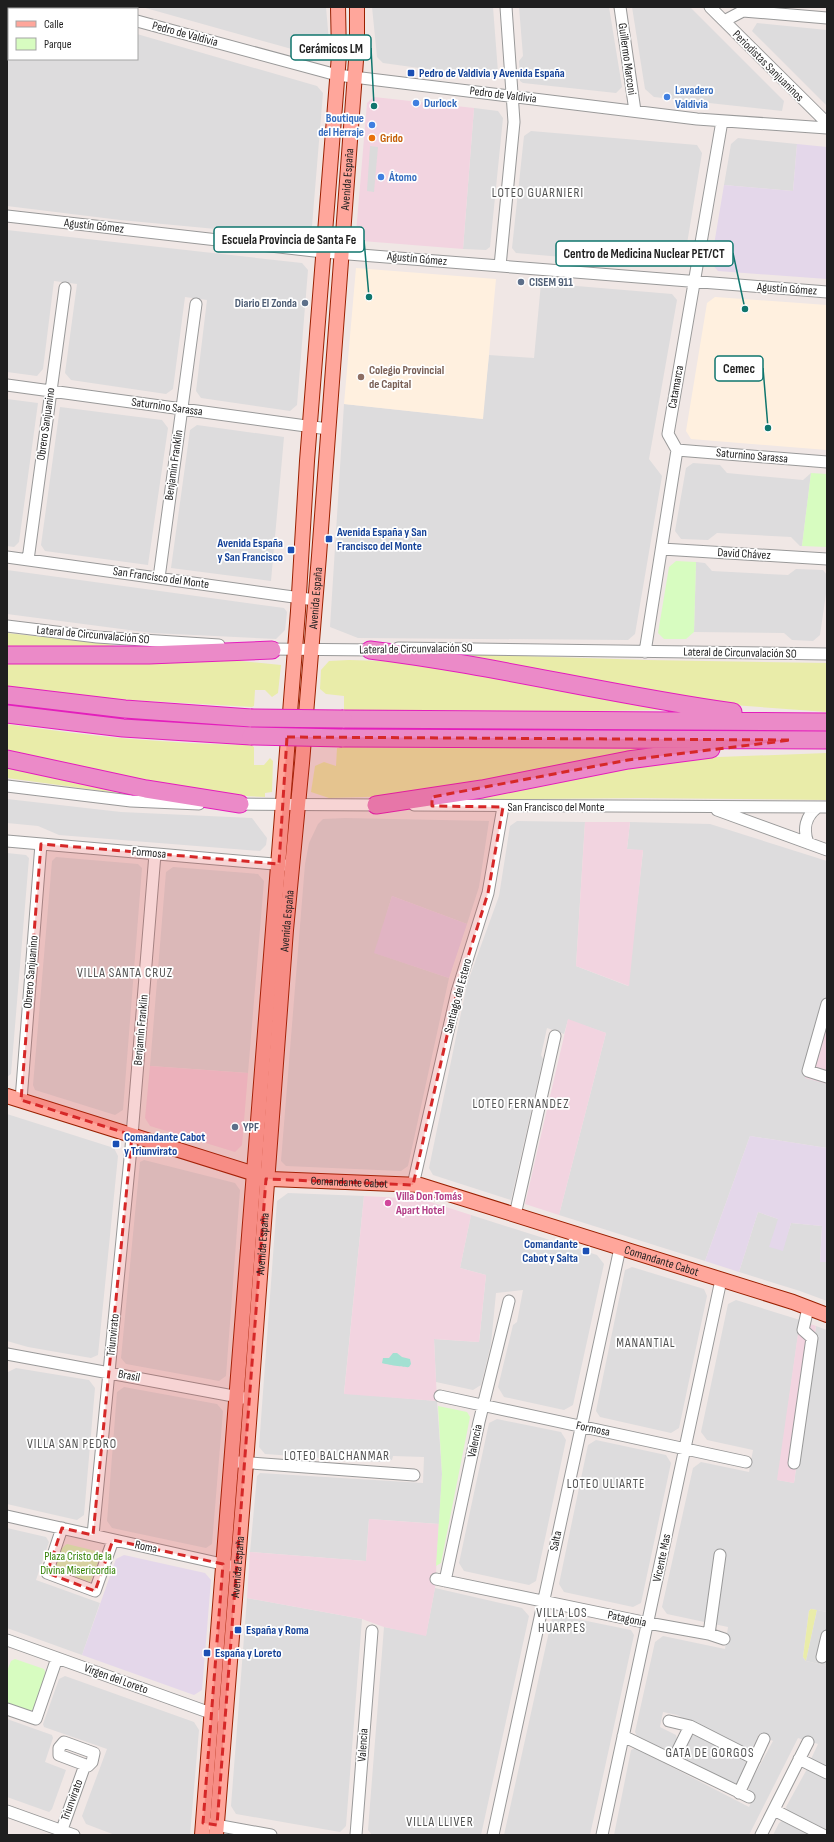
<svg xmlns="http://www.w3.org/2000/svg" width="834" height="1842" font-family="'Sofia Sans Condensed',sans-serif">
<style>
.residential{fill:#dddcdd}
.commercial{fill:#f2d4e0}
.industrial{fill:#e4d7ea}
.education{fill:#fff0df}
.grass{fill:#e9eca9}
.park{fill:#d7fcc0}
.parking{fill:#dbdbdb}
.water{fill:#a3e0d2}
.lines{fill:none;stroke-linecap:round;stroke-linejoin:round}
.minor-casing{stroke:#999;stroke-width:13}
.major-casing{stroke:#9a2000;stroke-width:16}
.highway-casing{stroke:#e31ebc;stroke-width:19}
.minor{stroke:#fff;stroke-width:11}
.major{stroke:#ffa69b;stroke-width:14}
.highway{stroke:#eb8ac8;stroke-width:17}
.highway-bridge-casing{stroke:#e31ebc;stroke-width:19;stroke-linecap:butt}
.highway-bridge{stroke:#eb8ac8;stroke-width:17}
.marked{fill:#d62828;fill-opacity:0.2;stroke:#d62828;stroke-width:3;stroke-dasharray:8 5;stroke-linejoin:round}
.transit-dot{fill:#1a4fb4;stroke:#fff;stroke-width:1.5}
.shop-dot{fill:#3f7fe0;stroke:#fff;stroke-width:1.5}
.food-dot{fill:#e8710a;stroke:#fff;stroke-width:1.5}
.service-dot{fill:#5c6f8a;stroke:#fff;stroke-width:1.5}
.education-dot{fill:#8d6e63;stroke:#fff;stroke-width:1.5}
.hotel-dot{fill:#d1479c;stroke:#fff;stroke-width:1.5}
.labels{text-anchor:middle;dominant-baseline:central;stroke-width:3.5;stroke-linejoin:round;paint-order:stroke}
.street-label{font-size:12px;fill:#1f1f1f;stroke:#fff}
.transit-label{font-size:12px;font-weight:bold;fill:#164399;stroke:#fff;text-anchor:start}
.shop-label{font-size:12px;font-weight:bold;fill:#366cbe;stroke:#fff;text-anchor:start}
.food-label{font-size:12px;font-weight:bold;fill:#c56008;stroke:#fff;text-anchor:start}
.service-label{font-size:12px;font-weight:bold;fill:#4e5e75;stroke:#fff;text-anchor:start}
.education-label{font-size:12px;font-weight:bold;fill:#785e54;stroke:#fff;text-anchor:start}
.hotel-label{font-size:12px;font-weight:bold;fill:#b23c85;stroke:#fff;text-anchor:start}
.park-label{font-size:12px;fill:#368307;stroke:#fff}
.neighbourhood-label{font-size:13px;letter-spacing:1px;fill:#525252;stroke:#fff}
.leader{fill:none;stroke:#0f766e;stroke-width:1.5}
.callout-dot{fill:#0f766e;stroke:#fff;stroke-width:1.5}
.callout{fill:#fff;stroke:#0f766e;stroke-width:1.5}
.callout-label{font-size:13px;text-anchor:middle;font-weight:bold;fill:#1f1f1f}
</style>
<rect width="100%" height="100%" fill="#f0e7e5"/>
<path class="residential" d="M7,7l14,2h-12v50h128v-25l180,52 6,7 -12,145 -191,-18 -113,-14z
M142,7h184l4,46 -6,5z
M372,7h121l5,65 -7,6 -108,-15 -6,-6z
M519,7h90l13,80 -6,6 -93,-10 -3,-2 -1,-20 4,-5z
M632,7h58l94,94 -2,10 -128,-14 -9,-8z
M757,23l70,7v76l-75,-75z
M474,108l24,3 5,7 -13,129 -4,3 -23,-1z
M531,131l166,14 5,8 -18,109 -6,5 -162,-14 -4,-5 12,-112z
M738,138l59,6 -4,47 -69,-6 7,-41z
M7,230l295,33 6,7 -11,135 -7,6 -89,-13 -5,-7 11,-91 -22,-3 -12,92 -7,5 -95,-14 -6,-7 12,-89 -23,-3 -11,88 -6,7 -30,-4z
M541,283l131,11 5,6 -28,159 13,17 -27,158 -7,6 -270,-2 -28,-11 14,-223 138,15 7,-64 45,3z
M7,399l31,4 -19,139 -5,5 -7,-1z
M60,407l102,13 6,8 -20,137 -103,-14 -4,-6z
M197,425l87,12 -13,144 -100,-13 19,-138z
M693,463l27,2 7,8 76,7 8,-7 -9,73h-2l-9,-9 -74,-4 -9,7 -27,-1 -6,-8 11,-63z
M696,562l9,1 7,8 76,4 8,-6 27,1 4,5v12l-7,48 -7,6 -21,-1 -8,-7 -90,-1z
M7,570l277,38 3,4 -2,18 -9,9 -124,-6 -145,-19z
M7,799l114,13 131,6 15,20 -1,7 -6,6 -201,-16 -21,-9 -31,-3z
M345,818l144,3 -10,66 -12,37 -75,-28 -17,57 74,25 -41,188 -7,5 -115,-5 -5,-5 24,-297 4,-21 9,-19 5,-5z
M517,821l68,1 -9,144 52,20 15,-135 -16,-2 3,-27 80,2 117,37v133l-22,83 22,7v64l-77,-12 -45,125 -146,-46 47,-182 -38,-13 -4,14 -17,-6 -6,27 2,4 -32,141 -78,-25 -4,-7 38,-184 32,-88 11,-70z
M7,853l19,2 3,3 -18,216 -4,3z
M56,857l82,7 4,4 -19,242 -8,5 -80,-25 -2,-5 19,-224z
M173,867l85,7 6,7 -16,192 -98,-7 16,-194z
M7,1114l107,34 4,8 -20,199 -7,3 -63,-11 -21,-6z
M144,1160l91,23 5,7 -14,186 -7,5 -93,-17 -5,-6 19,-196z
M288,1193l76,3 -20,197 93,8 5,73 -3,50 -70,-5 -3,42 -116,-9 7,-76 3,-3 163,10 1,-26 -31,-1 -1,4 -13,2 -114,-8 -6,-7 18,-246z
M758,1212l20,7 4,32 9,-28 31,3 -2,36h7v39l-27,-10 -61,-19z
M471,1215l126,40 7,9 -31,141 -9,5 -60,-13 -6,-10 15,-62 4,-3 6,-32 -27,3 -5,51 -10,41 -8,5 -37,-8 -2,-43 45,3 7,-67 -26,-7z
M632,1267l72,22 3,7 -28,132 -8,5 -71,-16 -4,-6 29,-141z
M736,1300l64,20 -22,160 16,3 22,-157 11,4v282l-16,-3 -2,2 -6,46 3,4 21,5v101l-16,-8 7,-15 -20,-6 -49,97h-135l17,-85 4,-2 114,59 6,-13 -6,-3 -1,-4 25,-46 -14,-7 -7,15 -4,1 -71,-35 -14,-3 -3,15 16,8 1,4 -5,11 -4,1 -31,-15 -2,-4 20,-90 8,-6 62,13 3,-22 -61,-13 -5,-7 31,-139 8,-6 48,10 4,-22 -46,-10 -6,-8 27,-128z
M16,1368l73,12 6,8 -11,127 -7,5 -70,-16v-124l1,-8z
M124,1387l93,17 6,7 -11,133 -6,4 -94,-20 -5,-7 10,-129z
M497,1419l64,13 5,8 -30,141 -7,4 -65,-14 -5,-8 30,-140z
M596,1440l70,15 5,8 -30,140 -8,4 -69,-15 -5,-8 29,-139z
M7,1528l39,9 3,5 -13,38 64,23 -18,52 -75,-27z
M435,1588l87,20 7,8 -48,219h-109l-4,-5 16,-203 42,8z
M247,1598l115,21 -16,207 -6,6 -104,-18 -5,-8z
M557,1615l74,15 3,5 -44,200h-86l48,-217z
M65,1676l129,46 5,8 -9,105h-75l-29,-11 -4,-8 25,-67 -63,-22 -1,-3 16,-45z
M7,1719l45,16 1,3 -8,24 21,8 -14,39 -3,3 -42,-15z
M696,1734l49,25 1,4 -9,20 -4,1 -49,-25 -2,-4 10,-19z
M807,1769l20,10v51l-40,-20 -1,-3z
M782,1821l14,7 13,7h-36l6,-12z"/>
<path class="commercial" d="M374,97l100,11 -11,141 -101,-8 -6,-8 11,-130z
M585,822h45l-3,27 16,1 -14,136 -53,-20z
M827,994v90l-22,-6z
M568,1019l38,14 -47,182 -34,-11z
M150,1066l98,7 -6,72 -7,7 -85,-26 -5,-8z
M364,1196l57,3 50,16 -11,53 26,7 -7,67 -45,-3 3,62 -93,-7z
M800,1320l16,6 -22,157 -17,-3z
M369,1519l70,5 -4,64 -9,48 -42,-9 -22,-8 -115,-21 3,-46 116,9z"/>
<path class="industrial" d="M797,144l30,3v132l-109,-8 -7,-8 13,-78 69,6z
M392,896l75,28 -18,54 -75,-25z
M750,1136l77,12v114h-7l2,-36 -31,-3 -8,28 -14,-4 9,-28 -20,-7 -19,60 -34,-11z
M124,1555l81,18 6,7 -9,110 -8,5 -112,-40 34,-96z"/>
<path class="education" d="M356,268l140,11 -13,140 -139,-15z
M715,297l112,8v145l-136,-11 -5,-8 21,-128z"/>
<path class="grass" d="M7,633l101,11 12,3 -113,3z
M459,654l188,6 180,3v49l-94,-7 -275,-48z
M230,660l51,5 -3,28 -6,4 -7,-7h-10l-1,16 -2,1 -138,-8 -107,-13v-25z
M349,660l68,2 251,48 -77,1 -247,-1v-14l-18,-2 -6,-5 1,-19 8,-9z
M7,724c81,12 162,20 244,21l3,2v18h10l6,-7 3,3 -1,31 -7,1v4l-71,-3 -187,-39z
M342,747l312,2 -255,47 -70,2 -18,-6 4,-26 9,-4 12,4 1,-18z
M827,753v47l-188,-2 -195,2 179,-33 70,-9z
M7,766l125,29 -125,-17z
M811,1609l6,1 -11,51 -3,-4 6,-46z"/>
<path class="park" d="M811,473l16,1v73l-25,-1z
M676,561l20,1 -2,70 -8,7h-22l-6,-6 11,-66z
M438,1406l29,6 3,5 -29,146 -5,3 6,-92z
M67,1544l29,7 4,7 -10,24 -34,-12c-3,-8 4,-22 11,-26z
M15,1659l29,10 2,5 -12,35 -5,3 -22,-8v-33l4,-10z"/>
<path class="parking" d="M370,146l8,1 -4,45 -7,-1z
M817,1610l10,2v54l-21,-5z"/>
<path class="water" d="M397,1353l5,4 8,2 1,5 -2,3c-2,1 -25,-3 -27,-4l1,-5h6l4,-5z"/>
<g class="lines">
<defs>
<path id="minor" d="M83,7l7,2
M620,7l15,104
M710,7l117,116
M137,21l200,54 360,44 130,9
M724,21l19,-10 84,7
M7,216l316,36 504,40
M500,266l14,-144 -8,-115
M7,385l321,44
M677,450l150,12
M662,549l165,10
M7,557l308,43
M28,560l37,-272
M159,578l37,-274
M7,626l90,11 122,8
M398,648l429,6
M266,649l111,1
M645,652l32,-202 -9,-16 54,-313
M7,786l124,15 68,3
M235,804l146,1
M414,805l413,2
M717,810l110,40
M7,841l278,24
M808,843c-5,-13 -3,-27 10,-36
M827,1004l-19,67 19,6
M21,1100l20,-256
M413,1185l44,-193 31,-99 15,-86
M515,1215l40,-179
M7,1354l237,44
M440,1396l306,66
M238,1462l176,13
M794,1463l18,-125 -9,-8 5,-22
M7,1516l224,50
M62,1528l-15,45 48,18 18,-51
M93,1535l38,-387 24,-294
M436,1579l212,44 61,11 15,5
M445,1581l34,-159 30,-121
M709,1634l11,-79
M7,1640l212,76
M822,1657l5,-21
M7,1709l29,10 21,-61
M669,1721l21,5 65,33
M623,1736l126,61
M64,1742l30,11 -2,9 -4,4 -29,-11v-7z
M799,1759l28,14
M673,1760l17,-34
M739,1793l25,-54
M774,1810l49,25
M7,1811l67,24
M210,1824l61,11
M60,1835l25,-70
M356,1835l16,-204
M493,1835l127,-587
M602,1835l119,-555
M761,1835l47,-93"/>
<g id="major">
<path id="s1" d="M7,1096l264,83 149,6 373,117 34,13"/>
<path d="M202,1835l96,-1224 9,-150 32,-406 -1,-48"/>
<path id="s2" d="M216,1835l30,-372 40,-533 16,-167 17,-207 38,-509v-40"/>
</g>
<path id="highway" d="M370,650c122,15 241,45 363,62
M7,655h142l123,-5
M7,695l118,14 126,9
M7,714l116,14 128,8
M343,719l484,3
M342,738l485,2
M7,759l139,30 94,15
M376,805l106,-16 146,-29 83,-11"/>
</defs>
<use href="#minor" class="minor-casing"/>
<use href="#major" class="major-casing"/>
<use href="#highway" class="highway-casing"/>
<use href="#minor" class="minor"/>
<use href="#major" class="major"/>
<use href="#highway" class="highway"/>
<defs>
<path id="highway-bridge" d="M251,718l92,1
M251,736l91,2"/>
</defs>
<use href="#highway-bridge" class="highway-bridge-casing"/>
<use href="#highway-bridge" class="highway-bridge"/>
</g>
<path class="marked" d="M287,737l504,3 -163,20 -196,37v9l71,1 -15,86 -31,99 -44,193 -147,-6 -49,646 -14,-2 20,-259 -110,-24 -18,51 -48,-18 15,-45 31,7 39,-400 -111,-35 20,-256 238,20z"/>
<g class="transit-dot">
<rect x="407" y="69" width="8" height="8" rx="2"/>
<rect x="325" y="535" width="8" height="8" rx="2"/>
<rect x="287" y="546" width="8" height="8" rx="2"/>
<rect x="112" y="1140" width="8" height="8" rx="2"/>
<rect x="582" y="1247" width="8" height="8" rx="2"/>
<rect x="234" y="1626" width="8" height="8" rx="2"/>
<rect x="203" y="1649" width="8" height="8" rx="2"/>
</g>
<g class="shop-dot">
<circle cx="667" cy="97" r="4"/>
<circle cx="416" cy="103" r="4"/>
<circle cx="372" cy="125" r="4"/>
<circle cx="381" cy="177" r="4"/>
</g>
<circle class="food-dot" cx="372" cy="138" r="4"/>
<g class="service-dot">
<circle cx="521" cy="282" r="4"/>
<circle cx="305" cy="303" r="4"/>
<circle cx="235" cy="1127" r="4"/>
</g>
<circle class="education-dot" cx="361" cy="377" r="4"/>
<circle class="hotel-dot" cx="388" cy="1203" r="4"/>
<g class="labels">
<g class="street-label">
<text transform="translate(185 34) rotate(15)">Pedro de Valdivia</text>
<text transform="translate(627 59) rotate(82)">Guillermo Marconi</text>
<text transform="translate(768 66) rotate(45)">Periodistas Sanjuaninos</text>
<text transform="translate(503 95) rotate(7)">Pedro de Valdivia</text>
<text stroke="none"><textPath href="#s2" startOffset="1661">Avenida España</textPath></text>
<text transform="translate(94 226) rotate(6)">Agustín Gómez</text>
<text transform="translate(417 259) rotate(5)">Agustín Gómez</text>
<text transform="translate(787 289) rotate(4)">Agustín Gómez</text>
<text transform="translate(676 387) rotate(-80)">Catamarca</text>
<text transform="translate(167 407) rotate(8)">Saturnino Sarassa</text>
<text transform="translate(46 424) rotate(-82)">Obrero Sanjuanino</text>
<text transform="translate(752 456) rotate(5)">Saturnino Sarassa</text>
<text transform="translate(174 465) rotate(-82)">Benjamín Franklin</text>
<text transform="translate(744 554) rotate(3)">David Chávez</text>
<text transform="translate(161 578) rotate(8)">San Francisco del Monte</text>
<text stroke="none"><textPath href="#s2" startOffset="1241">Avenida España</textPath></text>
<text transform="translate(93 635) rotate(5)">Lateral de Circunvalación SO</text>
<text transform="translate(416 649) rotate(-1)">Lateral de Circunvalación SO</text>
<text transform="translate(740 653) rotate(1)">Lateral de Circunvalación SO</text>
<text x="556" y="807">San Francisco del Monte</text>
<text transform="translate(149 853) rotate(5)">Formosa</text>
<text stroke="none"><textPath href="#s2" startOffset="917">Avenida España</textPath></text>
<text transform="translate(31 972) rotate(-85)">Obrero Sanjuanino</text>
<text transform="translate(458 996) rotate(-75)">Santiago del Estero</text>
<text transform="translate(141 1030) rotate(-85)">Benjamín Franklin</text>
<text stroke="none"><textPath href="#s1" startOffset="355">Comandante Cabot</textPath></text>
<text stroke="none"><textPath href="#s2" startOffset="593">Avenida España</textPath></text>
<text stroke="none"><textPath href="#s1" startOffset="679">Comandante Cabot</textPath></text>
<text transform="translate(113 1335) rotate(-84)">Triunvirato</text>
<text transform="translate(129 1376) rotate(11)">Brasil</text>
<text transform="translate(593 1429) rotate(12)">Formosa</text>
<text transform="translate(475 1441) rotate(-78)">Valencia</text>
<text transform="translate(556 1541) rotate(-78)">Salta</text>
<text transform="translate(146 1547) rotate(12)">Roma</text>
<text transform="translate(662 1558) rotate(-78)">Vicente Mas</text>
<text stroke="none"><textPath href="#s2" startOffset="269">Avenida España</textPath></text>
<text transform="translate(627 1619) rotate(12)">Patagonia</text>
<text transform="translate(116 1679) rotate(20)">Virgen del Loreto</text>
<text transform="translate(363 1745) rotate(-86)">Valencia</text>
<text transform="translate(72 1800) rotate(-70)">Triunvirato</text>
</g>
<g class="transit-label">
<text x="419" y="73">Pedro de Valdivia y Avenida España</text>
<text x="337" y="532">Avenida España y San<tspan x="337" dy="14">Francisco del Monte</tspan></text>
<text x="283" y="543" text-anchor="end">Avenida España<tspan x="283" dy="14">y San Francisco</tspan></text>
<text x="124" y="1137">Comandante Cabot<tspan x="124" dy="14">y Triunvirato</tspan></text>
<text x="578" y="1244" text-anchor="end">Comandante<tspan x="578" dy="14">Cabot y Salta</tspan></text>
<text x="246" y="1630">España y Roma</text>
<text x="215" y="1653">España y Loreto</text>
</g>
<g class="shop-label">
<text x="675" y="90">Lavadero<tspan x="675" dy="14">Valdivia</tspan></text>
<text x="424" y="103">Durlock</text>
<text x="364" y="118" text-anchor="end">Boutique<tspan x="364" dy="14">del Herraje</tspan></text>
<text x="389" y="177">Átomo</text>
</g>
<g class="food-label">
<text x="380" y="138">Grido</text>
</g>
<g class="service-label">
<text x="529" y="282">CISEM 911</text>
<text x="297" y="303" text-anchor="end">Diario El Zonda</text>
<text x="243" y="1127">YPF</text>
</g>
<g class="education-label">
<text x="369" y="370">Colegio Provincial<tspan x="369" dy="14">de Capital</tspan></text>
</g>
<g class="hotel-label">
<text x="396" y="1196">Villa Don Tomás<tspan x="396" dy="14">Apart Hotel</tspan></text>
</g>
<g class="park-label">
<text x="78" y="1556">Plaza Cristo de la<tspan x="78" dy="14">Divina Misericordia</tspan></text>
</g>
<g class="neighbourhood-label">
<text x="538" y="193">LOTEO GUARNIERI</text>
<text x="125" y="973">VILLA SANTA CRUZ</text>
<text x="521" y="1104">LOTEO FERNANDEZ</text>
<text x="646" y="1343">MANANTIAL</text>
<text x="72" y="1444">VILLA SAN PEDRO</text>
<text x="337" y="1456">LOTEO BALCHANMAR</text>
<text x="606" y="1484">LOTEO ULIARTE</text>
<text x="562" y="1613">VILLA LOS<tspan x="562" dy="15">HUARPES</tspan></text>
<text x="710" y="1753">GATA DE GORGOS</text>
<text x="440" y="1822">VILLA LLIVER</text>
</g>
</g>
<path class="leader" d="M374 106L371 48M369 297L364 240M745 309L733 253M768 428L763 368"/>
<g class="callout-dot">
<circle cx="374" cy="106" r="4"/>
<circle cx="369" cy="297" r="4"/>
<circle cx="745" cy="309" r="4"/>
<circle cx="768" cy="428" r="4"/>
</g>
<g class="callout">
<rect x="291" y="35" width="80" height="25" rx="4"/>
<rect x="214" y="227" width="150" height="25" rx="4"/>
<rect x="556" y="241" width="177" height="25" rx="4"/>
<rect x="715" y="356" width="48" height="25" rx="4"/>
</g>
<g class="callout-label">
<text x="331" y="53">Cerámicos LM</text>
<text x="289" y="244">Escuela Provincia de Santa Fe</text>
<text x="644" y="258">Centro de Medicina Nuclear PET/CT</text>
<text x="739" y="373">Cemec</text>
</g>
<rect width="834" height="1842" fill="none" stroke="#1f1f1f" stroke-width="16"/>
<rect x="8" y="8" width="130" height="52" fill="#ffffff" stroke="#a5a5a5"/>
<rect x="16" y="21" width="20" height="6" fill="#ffa69b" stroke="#a5a5a5"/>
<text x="44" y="28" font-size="12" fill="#1f1f1f">Calle</text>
<rect x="16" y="38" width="20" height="12" fill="#d7fcc0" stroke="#a5a5a5"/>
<text x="44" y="48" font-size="12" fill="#1f1f1f">Parque</text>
</svg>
